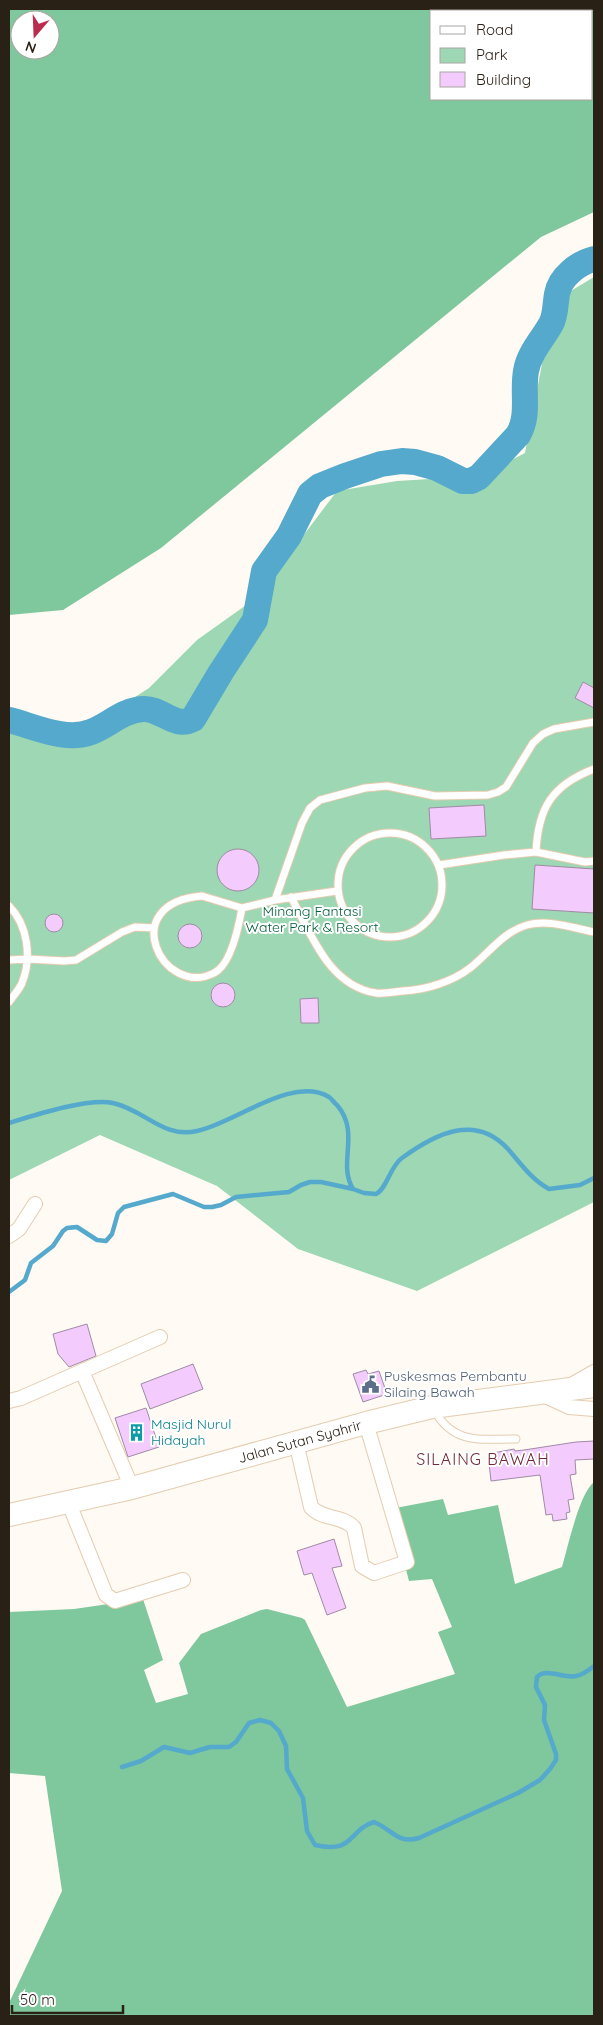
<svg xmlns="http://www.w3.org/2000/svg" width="603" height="2025" font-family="Quicksand,sans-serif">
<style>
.green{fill:#9dd7b3}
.forest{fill:#7fc79c;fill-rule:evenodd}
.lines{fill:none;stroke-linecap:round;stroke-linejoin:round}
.stream{stroke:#54a9cc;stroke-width:4.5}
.river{stroke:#54a9cc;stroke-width:26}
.building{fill:#f3ccfd;stroke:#a08aa6}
.service-casing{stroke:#e4ccaf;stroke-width:9}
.minor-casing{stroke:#e4ccaf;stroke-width:16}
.trunk-casing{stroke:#e4ccaf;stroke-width:24}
.service{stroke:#fff;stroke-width:7}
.minor{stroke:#fff;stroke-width:14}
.trunk{stroke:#fff;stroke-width:22}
.labels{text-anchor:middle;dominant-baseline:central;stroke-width:4;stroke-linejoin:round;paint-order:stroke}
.park-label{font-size:14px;fill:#056139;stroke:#fff}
.service-label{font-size:14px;fill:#4e5e75;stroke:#fff;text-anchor:start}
.culture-label{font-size:14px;fill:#0d838f;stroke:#fff;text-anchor:start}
.street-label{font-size:14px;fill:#2a2116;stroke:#fff}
.quarter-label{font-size:16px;letter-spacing:1px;fill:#702935;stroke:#fff}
</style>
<rect width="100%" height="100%" fill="#fffaf4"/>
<path class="green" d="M594,277v925l-177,89 -119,-42 -81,-63 -117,-51 -91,45v-450l19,7 52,-4 69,-45 48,-48 59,-42 81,-107 60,-10 83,-5 45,-23 29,-152z"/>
<path class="forest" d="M9,9h585v203l-53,25 -380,311 -98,62 -54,5zM432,11h160v88h-160zM20,20h30v30h-30z
M594,1482v534h-585v-13l53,-112 -17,-115 -36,-3v-161l65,-3 69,-10 20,61 -19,10 12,33 32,-9 -9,-31 22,-29 60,-24 6,-1 35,9 3,2 42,87 108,-33 -17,-42 14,-5 -20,-48 -23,2 -19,-72 53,-10 5,16 50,-10 17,79 47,-17c6,-20 17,-73 32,-85z"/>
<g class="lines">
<path class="stream" d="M9,1123c26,-8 78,-25 104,-20 32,7 50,36 84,28 38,-8 95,-56 132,-34 3,2 5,6 8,8 24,28 0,58 16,84
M9,1292l16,-12 6,-17 22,-17 10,-15 4,-3 10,-1 20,13 9,1 6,-7 6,-21 6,-6 49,-13 31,13h8l9,-2 15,-8 53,-5 12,-7 9,-3h11l32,7 11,4 12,1c11,-5 14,-28 26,-36 33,-24 73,-45 106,-9 13,15 24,31 41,40l31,-4 14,-7
M122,1767l19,-6 23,-14 26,6 20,-6h19l7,-5 13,-19 11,-3 11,3 8,8 7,15 1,23 16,29 4,33 8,14c40,9 33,-15 59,-23 19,8 23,22 45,16l99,-45 22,-13 10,-11 6,-9v-6l-12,-34 1,-15 -9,-18 1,-10c9,-10 27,2 39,-1 7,-1 13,-6 18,-10"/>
<path class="river" d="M9,720c25,6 56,22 82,12 18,-7 32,-22 52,-23 19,-1 31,20 50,10l28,-47 34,-52 9,-49 25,-35 21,-42 10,-8 25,-10 36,-12 21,-3 13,1 22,6 26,13h8l8,-4 39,-42c12,-20 4,-42 8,-64 3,-18 16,-31 25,-47 5,-9 4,-20 6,-30 3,-17 21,-31 37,-35"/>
</g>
<path class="building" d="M583,682l11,6v20l-19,-10z
M484,805l2,31 -55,3 -2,-31z
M217 870a21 21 0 1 1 42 0a21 21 0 1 1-42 0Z
M535,865l59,4v44l-62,-4z
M45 923a9 9 0 1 1 18 0a9 9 0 1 1-18 0Z
M178 936a12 12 0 1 1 24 0a12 12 0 1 1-24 0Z
M211 995a12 12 0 1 1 24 0a12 12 0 1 1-24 0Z
M318,998l1,25h-18l-1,-24z
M87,1324l9,32 -27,11 -11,-13 -5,-20z
M193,1364l10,25 -53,20 -9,-25z
M366,1370l2,4 11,-3 8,23 -24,8 -10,-28z
M146,1408l13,39 -31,10 -13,-39z
M594,1441v18l-19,1 1,14 -6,1 4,24 -6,1 2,12 -4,1 1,6 -14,2 -1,-7 -6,1 -6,-40 -49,6 -3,-27 26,-5 1,2 9,-1 52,-8z
M334,1539l8,27 -10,2 14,40 -19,7 -15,-42 -8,2 -7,-24z"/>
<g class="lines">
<defs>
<path id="service" d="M338 885a52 52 0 1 1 104 0a52 52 0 1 1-104 0Z
M536,852c2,-44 16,-67 58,-83
M439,865l65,-10 32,-3 49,10 9,-1
M202,896l40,12c-3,17 -11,57 -28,65 -51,26 -99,-70 -12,-77z
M291,897c20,37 38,89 85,96 8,1 18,-1 27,-2 22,-1 49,-9 67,-23 19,-15 33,-36 57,-43 21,-6 46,3 67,7
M275,900l27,-77 8,-15 10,-8 45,-12 22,-2 48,10 53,-1 10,-3 8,-5 27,-44 10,-9 11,-5 40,-7
M9,906c19,19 23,52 13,77 -3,7 -9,13 -13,19
M242,908l33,-8 62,-9
M9,960l19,-1 36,2 12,-1 46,-28 13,-5 19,1
M434,1410c20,35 46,29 82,29"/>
<path id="minor" d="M9,1236l10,-7 16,-25
M82,1371l50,117
M573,1384l21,-12
M541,1394l28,13 25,2
M9,1401l12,-3 139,-61
M296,1442l15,65c11,13 32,8 43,21l8,38 12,7 33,-11 -41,-139
M68,1501l38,94 9,6 68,-21"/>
<g id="trunk">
<path id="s1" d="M9,1515l123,-27 234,-65 66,-16 162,-21"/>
</g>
</defs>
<use href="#service" class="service-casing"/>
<use href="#minor" class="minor-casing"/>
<use href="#trunk" class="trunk-casing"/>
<use href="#service" class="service"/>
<use href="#minor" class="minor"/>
<use href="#trunk" class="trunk"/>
</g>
<defs>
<symbol id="civic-bare" viewBox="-9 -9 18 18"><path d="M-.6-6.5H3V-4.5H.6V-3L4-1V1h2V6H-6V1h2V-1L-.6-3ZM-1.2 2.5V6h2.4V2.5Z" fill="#5c6f8a" stroke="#fff" stroke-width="2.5" paint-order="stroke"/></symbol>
<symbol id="building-bare" viewBox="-9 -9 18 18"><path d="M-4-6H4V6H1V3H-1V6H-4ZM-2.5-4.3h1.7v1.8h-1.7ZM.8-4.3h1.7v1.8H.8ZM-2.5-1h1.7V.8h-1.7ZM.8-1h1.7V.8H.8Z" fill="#0f9aa8" stroke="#fff" stroke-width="2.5" paint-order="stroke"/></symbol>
</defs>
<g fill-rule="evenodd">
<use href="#civic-bare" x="358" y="1372" width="25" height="25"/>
<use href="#building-bare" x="124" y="1420" width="25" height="25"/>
</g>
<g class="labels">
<g class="park-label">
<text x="312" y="911">Minang Fantasi<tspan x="312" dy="16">Water Park &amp; Resort</tspan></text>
</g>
<g class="service-label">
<text x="384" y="1376">Puskesmas Pembantu<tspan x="384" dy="16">Silaing Bawah</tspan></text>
</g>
<g class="culture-label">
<text x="151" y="1424">Masjid Nurul<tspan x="151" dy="16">Hidayah</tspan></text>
</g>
<g class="street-label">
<text stroke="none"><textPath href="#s1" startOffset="300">Jalan Sutan Syahrir</textPath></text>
</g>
<g class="quarter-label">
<text x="483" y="1459">SILAING BAWAH</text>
</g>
</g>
<rect width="603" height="2025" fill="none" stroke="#2a2116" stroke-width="20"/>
<rect x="430" y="10" width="162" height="90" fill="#ffffff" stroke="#aaa6a2"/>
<rect x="440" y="26" width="25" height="8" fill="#ffffff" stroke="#aaa6a2"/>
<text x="476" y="35" font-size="15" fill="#2a2116">Road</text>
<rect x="440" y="48" width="25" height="15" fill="#9dd7b3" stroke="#aaa6a2"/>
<text x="476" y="60" font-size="15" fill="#2a2116">Park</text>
<rect x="440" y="72" width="25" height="15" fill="#f3ccfd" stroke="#aaa6a2"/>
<text x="476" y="85" font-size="15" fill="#2a2116">Building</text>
<g transform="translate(35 35) rotate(199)"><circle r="24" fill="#ffffff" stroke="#aaa6a2"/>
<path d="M0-4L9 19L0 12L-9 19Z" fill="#bb2b4d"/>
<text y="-8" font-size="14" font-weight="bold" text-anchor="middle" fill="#2a2116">N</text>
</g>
<path d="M12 2005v8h111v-8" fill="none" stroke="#2a2116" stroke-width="2.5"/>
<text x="20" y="2005" font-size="15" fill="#2a2116" stroke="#ffffff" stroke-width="4" paint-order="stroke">50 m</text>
</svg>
